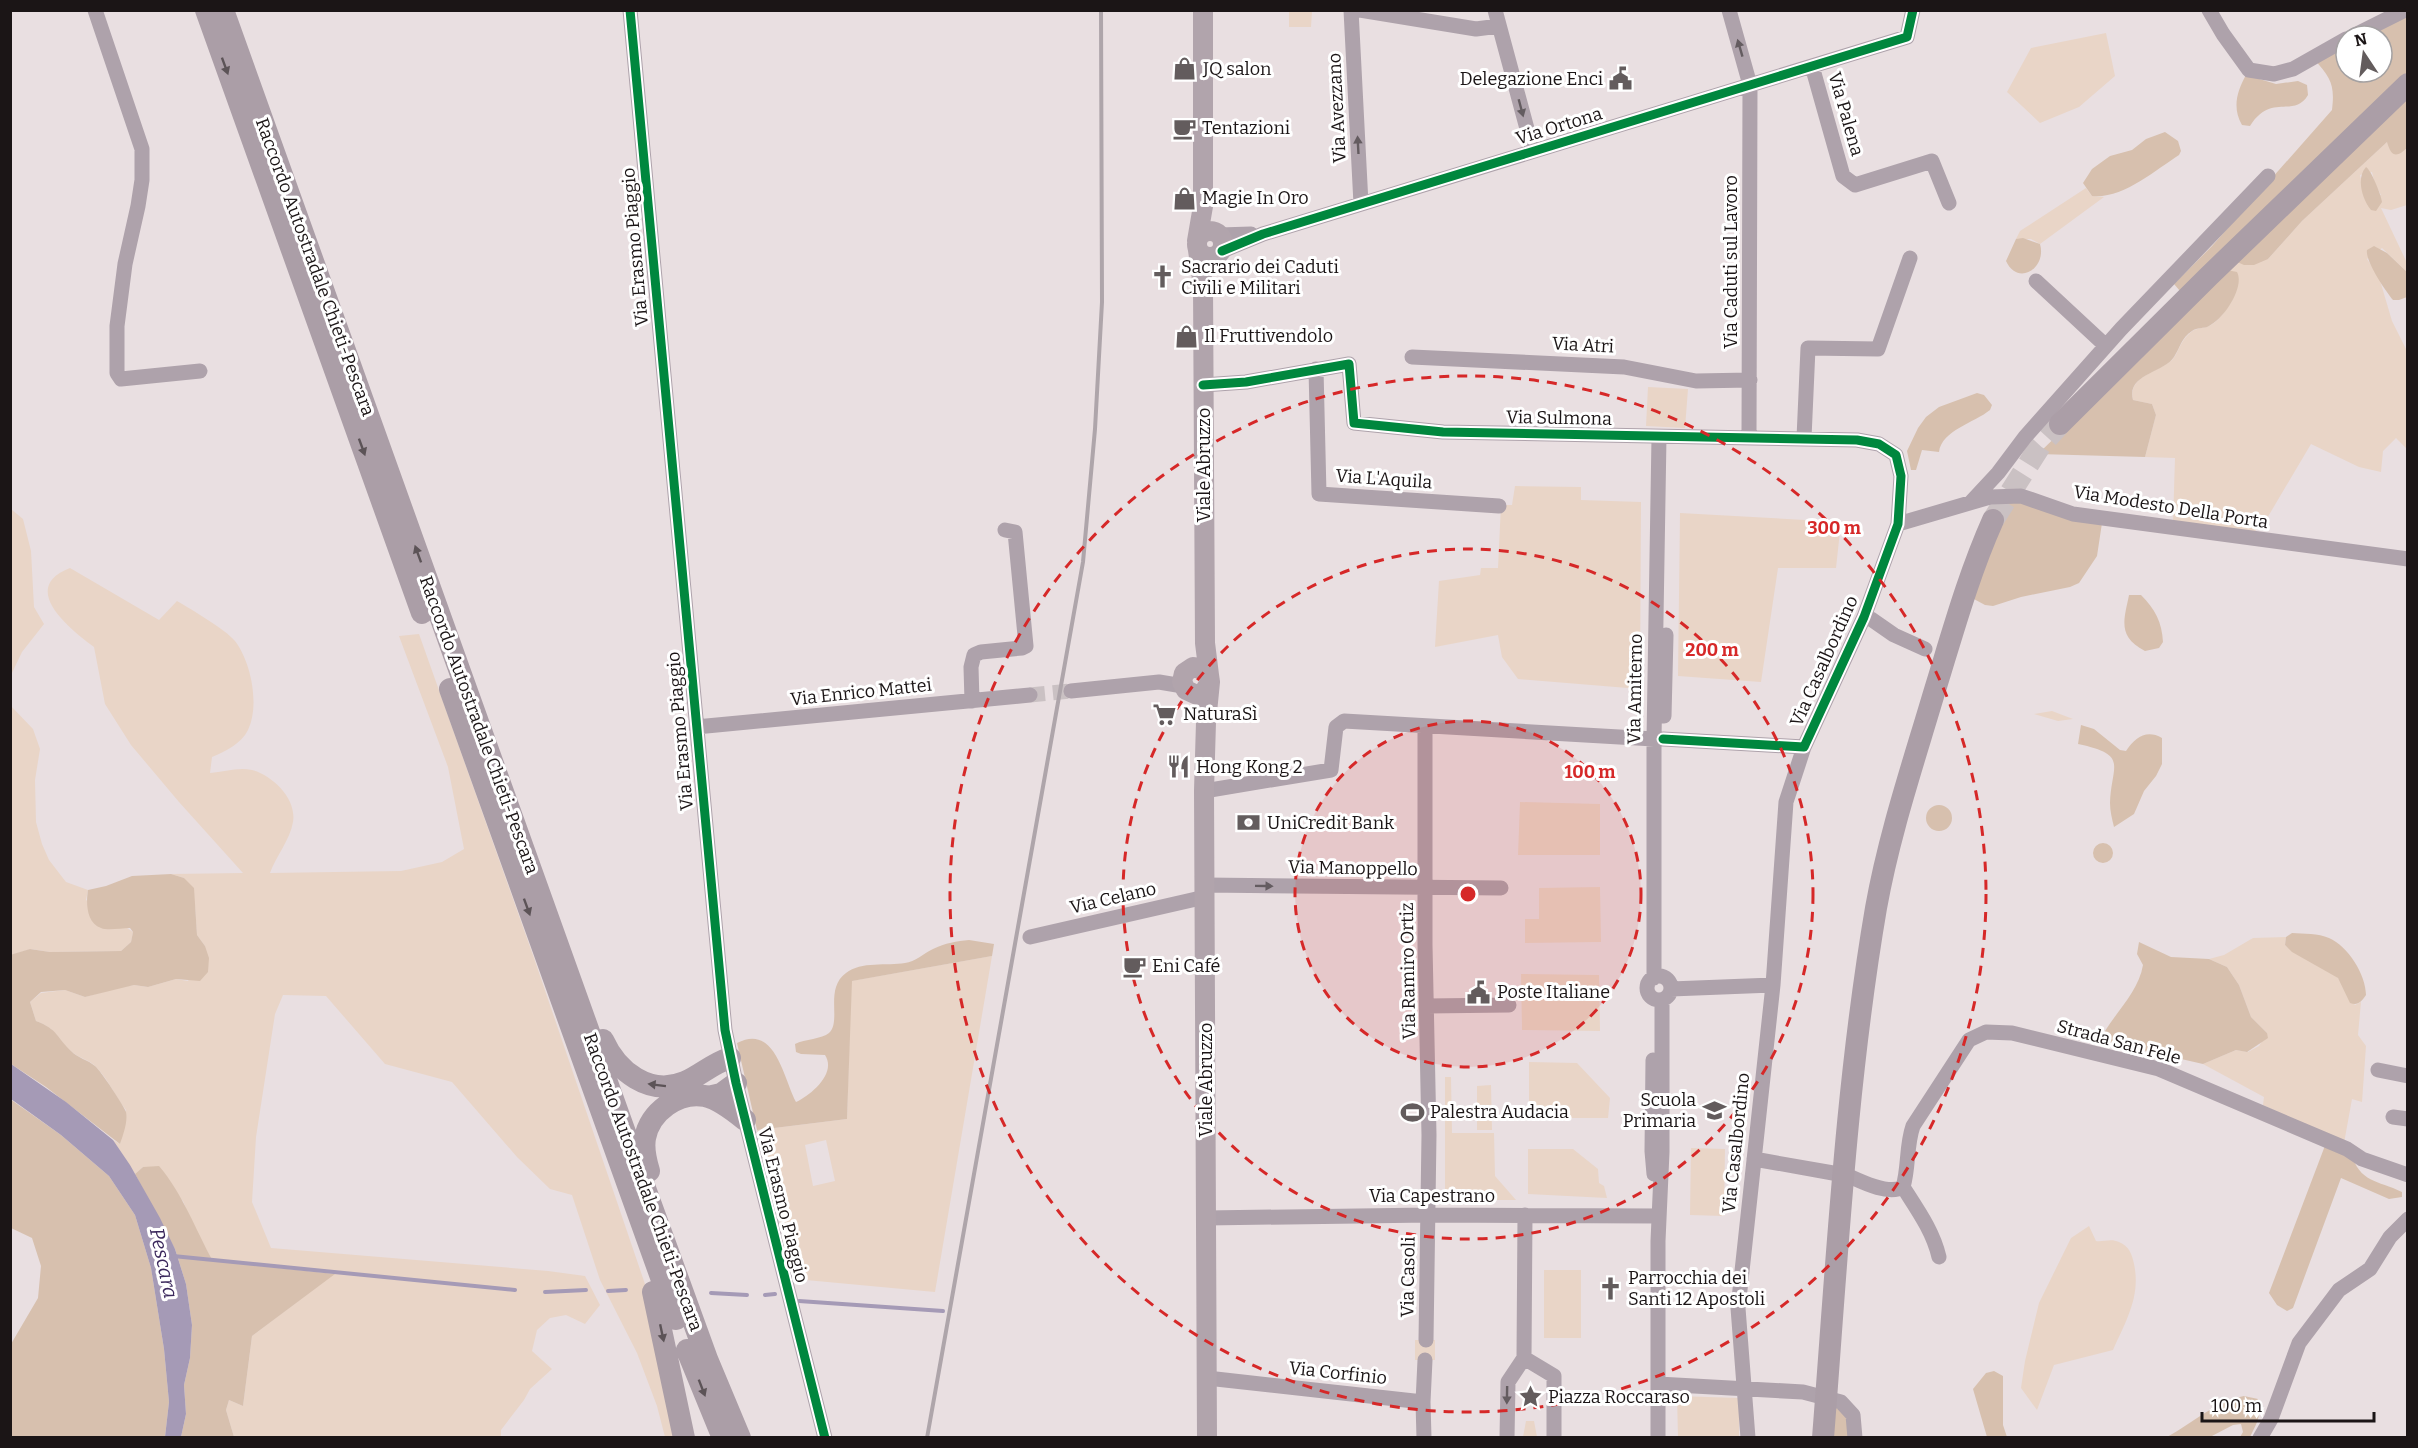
<svg xmlns="http://www.w3.org/2000/svg" width="2418" height="1448" font-family="Bitter,serif">
<style>
.green{fill:#e9d5c7;fill-rule:evenodd}
.forest{fill:#d7c0ae}
.water{fill:#a59ab6}
.lines{fill:none;stroke-linecap:round;stroke-linejoin:round}
.stream{stroke:#a59ab6;stroke-width:4}
.minor-tunnel{stroke:#cac1c3;stroke-width:15;stroke-dasharray:15 8;stroke-linecap:butt}
.highway-tunnel{stroke:#cac1c3;stroke-width:22;stroke-dasharray:22 11;stroke-linecap:butt}
.minor{stroke:#aea2ab;stroke-width:15}
.major{stroke:#b1a4ac;stroke-width:20}
.highway{stroke:#ab9ea7;stroke-width:22}
.rail{stroke:#aea5aa;stroke-width:4}
.cycleway-casing{stroke:#fff;stroke-width:13}
.cycleway{stroke:#00873e;stroke-width:9}
.oneway{fill:#645c60}
.oneway2{fill:#5c5357}
.ring{fill:none;stroke:#d62828;stroke-width:3;stroke-dasharray:10 8}
.labels{text-anchor:middle;dominant-baseline:central;stroke-width:6;stroke-linejoin:round;paint-order:stroke}
.poi-label{font-size:18px;fill:#1b1516;stroke:#fff;text-anchor:start}
.street-label{font-size:18px;fill:#1b1516;stroke:#fff}
.water-label{font-size:20px;font-style:italic;fill:#3b285c;stroke:#fff}
.centre{fill:#d62828;stroke:#fff;stroke-width:3}
.ring-label{font-size:18px;text-anchor:middle;font-weight:bold;fill:#d62828;stroke:#fff;stroke-width:6;stroke-linejoin:round;paint-order:stroke}
</style>
<rect width="100%" height="100%" fill="#e9dfe1"/>
<path class="green" d="M1289,11h23l-1,16h-22z
M2106,33l9,43 -36,31 -39,16 -33,-31 24,-44z
M2388,141l18,9 1,-3v58l-16,5 -10,-2 26,55v9l-25,-24 -15,11 12,18 13,44 15,30v98l-11,-11 -13,13 -2,21 -22,-5 -48,-23 -45,76 -14,14 -79,-11 2,-65 -30,-1 11,-42 -4,-11 -19,-4c-6,-23 25,-28 39,-40 6,-6 8,-19 18,-27 6,-6 15,-4 21,-8 10,-6 16,-17 22,-26l-6,-29 8,-9 33,-2 34,-38zM2372,172l3,12 6,11 -17,-2 -4,-18z
M2086,188l6,8 12,1 -64,47 -9,-5h-15l4,-8z
M1648,387l40,2 -3,39 -39,-2z
M1515,486l66,1v13l60,2 -1,187 -122,-10 -16,-22 -4,-22 -63,12 4,-66 41,-6 1,-7h17l3,-63h11z
M11,509l12,10 8,32 3,56 10,17 -22,28 -11,23z
M1680,513l161,9 -5,46h-58l-17,114 -83,-6z
M70,568l89,52 18,-19c15,9 48,28 58,40 16,21 25,64 13,89 -7,14 -22,21 -36,27l-2,16c14,-1 28,-6 42,-3 21,6 45,29 41,52 -3,18 -17,34 -23,51l131,-2 41,-9 22,-13 -16,-82 -49,-131 20,-2 115,324 113,332 33,147h-15l-8,-31 -20,-53 -37,-73 -28,-85 -22,-6 -33,-32 -65,-75 -67,-18 -59,-68 -43,-1 -8,19 -19,123 -4,65 19,46 277,23 37,5 15,29 -15,19 -19,-9 -16,3 -13,12 -5,21 20,18 -22,20 -6,11 -23,30v7h-267l-8,-27 3,-10 14,6 9,-70 82,-62 -121,-13 -18,-31 -12,-29 -40,-34 -8,7 -22,-34 7,4 6,-34c-11,-14 -17,-30 -30,-43 -6,-7 -17,-9 -24,-15 -15,-13 -14,-23 -36,-31l-6,-19 11,-9 24,-3 20,7 36,-10 13,-2 14,2 28,-8 12,2 17,-35 -8,-11 -2,-30 -11,-27 -13,-4 72,-1 -64,-71 -48,-57 -26,-41 -11,-57c-24,-18 -76,-59 -24,-79z
M10,705l23,24 7,20 -5,31 1,42 6,22 7,16 17,22 22,8 -2,10 47,32 -2,10 -10,9 -71,1 -19,-3 -20,6z
M2052,711l21,8 -15,2 -24,-7z
M1520,802l80,2v51h-82z
M1600,887l1,55 -76,1v-24h14v-31z
M2286,937l-1,8c14,14 36,18 52,32 5,5 11,20 18,28l6,-3 -3,33 8,11 -4,56 -10,-3 -8,44 -81,-38 1,-8 -61,-33 33,-14 12,2 11,-6 8,-13 -16,-16 -12,-32 -12,-18 -18,-8 15,-4 29,-17z
M992,956l-57,336 -140,-13 -38,-149 90,-11 4,-138zM826,1140l9,41 -22,5 -8,-41z
M1521,974l78,1 1,56 -78,-1z
M1529,1062l48,1 33,35 -2,20h-79z
M1445,1077h6l1,56h42l1,43 21,24h-71z
M1491,1085l1,45h-15v-44z
M1691,1148l34,1 -1,67 -34,-1z
M1528,1149h45l25,20 1,14 5,3 3,12 -79,-4z
M2089,1226l7,15c8,1 15,-3 23,1 10,4 13,12 15,22 7,32 -8,57 -21,86l-59,15 -17,45 -16,-22 4,-27 14,-58 32,-65z
M1544,1270h37v68h-37z
M1415,1340h20v20h-20z
M1677,1396l62,2v39h-61z
M1526,1421h8l3,16h-14z"/>
<path class="forest" d="M2407,12v61l-227,218 -6,-7 38,-38 120,-136c3,-25 -1,-32 -18,-51l32,-16v29h36v-36h-22z
M2246,75l30,9 22,-3 9,4 1,10c-14,24 -37,-3 -58,31l-8,-1c-10,-17 -5,-34 4,-50z
M2407,93l1,54c-12,12 -17,9 -21,-5l-85,79 -34,38 -14,6h-10l-9,-4z
M2165,132l13,9 3,10 -2,4c-25,16 -56,44 -87,41l-9,-13 9,-14 18,-13 22,-6 14,-11z
M2366,167c5,3 15,27 16,35l-6,9 -5,-1c-9,-11 -15,-32 -5,-43z
M2023,238l17,6c7,24 -22,43 -34,17l10,-22z
M2374,246l13,7 20,19v25l-8,3h-6c-8,-10 -28,-39 -26,-50z
M2227,270l10,2c8,15 -13,47 -28,54 -5,3 -12,1 -17,5 -11,7 -12,17 -18,26 -10,16 -48,17 -41,43l19,4 4,11 -11,42 -107,-3z
M1977,393l7,2 8,10 -2,5c-16,13 -48,20 -51,42l-17,-2 -6,20h-5l-4,-19 11,-23 8,-11 13,-10z
M2010,499l92,24 -5,33 -18,27 -9,4 -49,10 -28,9 -8,-1 -13,-7z
M2129,595h12c14,14 21,27 22,47l-4,6 -14,3c-28,-15 -21,-31 -16,-56z
M2081,725l13,4 26,21 6,1c9,-13 20,-22 36,-13v26l-6,12 -12,15 -10,23 -20,13c-2,-8 -4,-16 -4,-24 1,-38 20,-48 -32,-59z
M1926 818a13 13 0 1 1 26 0a13 13 0 1 1-26 0Z
M2093 853a10 10 0 1 1 20 0a10 10 0 1 1-20 0Z
M171,874l13,4 10,10 3,47 8,11 4,12 -1,14 -8,9 -24,-2 -28,8 -14,-2 -49,12 -20,-7 -24,2 -11,10 6,19c22,8 21,17 35,30 7,7 17,9 24,15 6,5 29,40 31,46 2,10 -3,23 -6,32l-74,-57 -35,-23 -1,-109 20,-6 20,3 71,-1 10,-9 2,-10 -3,-4c-9,0 -22,3 -29,0 -15,-5 -15,-26 -13,-38l18,-4 26,-10z
M2292,933c12,1 26,0 37,5 19,8 37,37 37,57 -5,7 -8,11 -16,8l-12,-25 -46,-26 -7,-7 1,-8z
M969,940l25,4 -2,12 -140,25 -5,138 -90,11 -20,-87c38,-20 46,34 59,59 15,-7 41,-29 29,-47l-24,-1 -5,-2 -1,-8c10,-5 27,-5 34,-11 13,-12 -5,-44 17,-60 15,-12 41,-7 59,-10 10,-1 19,-10 28,-14 12,-6 24,-8 36,-9z
M2139,942l32,15 38,2 18,8 12,18 12,32 16,16 1,5 -21,14 -11,-2 -33,14 -96,-22 -2,-11c13,-21 34,-41 38,-66l-6,-11z
M10,1099l51,36 48,41 26,39 16,53 13,81 5,53 -4,35h-154v-93l27,-46 3,-32 -9,-28 -21,-10z
M2326,1143l25,10c9,30 26,27 51,39v5l-13,2 -48,-21 -48,130 -6,3 -10,-6 -8,-12z
M159,1166c24,28 36,63 54,95l122,13 -83,62 -9,70 -14,-6 -3,10 8,27h-53l5,-23 -2,-29 6,-27 2,-33 -6,-41 -11,-35 -40,-75 8,-7z
M1994,1371l9,5v49l4,12h-20l-14,-48 13,-16z
M2244,1396l14,3c4,16 -1,24 -8,38h-10l3,-5 -2,-8 -8,1 -23,12h-43c26,-14 47,-35 77,-41z
M1833,1401l9,4 11,32 -23,1z"/>
<path class="water" d="M11,1064l55,38 47,38 17,25 30,53 15,31 11,35 6,41 -2,33 -6,27 2,29 -5,23h-16l4,-35 -5,-53 -13,-81 -16,-53 -26,-39 -48,-41 -50,-36z"/>
<g class="lines">
<path class="stream" d="M173,1256l342,34
M608,1291l18,-1
M545,1292l41,-2
M711,1293l36,2
M765,1295l10,-1
M799,1301l144,10"/>
<path class="minor-tunnel" d="M1030,695l41,-4"/>
<path class="highway-tunnel" d="M1993,520l47,-74 20,-22"/>
<path class="minor" d="M95,10l47,139v31l-4,26 -13,58 -8,62v47l4,6 79,-8
M630,10l95,1020 11,53 89,355
M1351,10l10,194
M1360,10l116,19 23,-3
M1495,10l38,141
M1729,10l21,75 -1,353
M2209,10l14,24 26,36 25,4 19,-5 53,-30
M2353,36l52,-26
M1812,66l31,110 12,9 77,-24 17,42
M1220,235l31,-1
M1222,251l41,-17 644,-197 6,-27
M2036,281l70,65
M1412,357l212,10 72,14 54,-1
M1316,369l3,125 180,12
M1203,385l43,-3 103,-18 5,59 89,9 414,8 22,4 17,11 5,21 -3,48 -34,93 -60,130 -141,-8
M1804,438l4,-90 70,1 32,-91
M1971,502l27,-29 27,-36 96,-108 147,-153
M1898,524l92,-27 31,-1 52,18 335,45
M1864,617l7,2 23,16 31,14
M1071,691l88,-9 24,4
M972,701l-1,-34 3,-12 7,-3 41,-4 4,-2 -11,-114 -10,-2
M1664,716l2,-81
M1425,726v219l4,190 -3,205
M696,727l334,-32
M1204,791l127,-21 5,-43 8,-6 310,18
M1205,885l296,3
M1030,937l175,-40
M1647 988a12 12 0 1 1 24 0a12 12 0 1 1-24 0Z
M1654,978v-239l5,-302
M1671,989l102,-4
M1427,1006l82,-1
M1653,1060l-1,91 2,23
M2378,1070l30,6
M2393,1117l15,2
M1754,1159l79,14
M1851,1177c13,6 38,18 52,10 14,22 30,44 36,70
M1903,1187c6,-20 3,-41 10,-61l56,-86 17,-8 26,1 147,36 188,80 15,10 46,16
M1206,1218l223,-3 229,1
M1524,1358l30,18v62
M1207,1378l216,24 2,-42
M1658,1384l145,8 38,10 12,13 2,23
M1423,1402l1,36
M1507,1438l1,-56 16,-24 1,-143
M1658,1438v-197l4,-89v-152
M1748,1438l-10,-130 35,-323 13,-183 18,-55
M2260,1438l11,-19 28,-76 40,-53 31,-21 20,-32 18,-18"/>
<path class="major" d="M1197 244a13 13 0 1 1 26 0a13 13 0 1 1-26 0Z
M1197,241l6,-35v-196
M1198,250l5,36 2,357 4,32
M1207,1438l-3,-647 2,-69 4,-40 -1,-7 -5,-5 -11,-3 -9,6 -2,9 4,8 11,5 7,-3 6,-10"/>
<path class="highway" d="M206,10l216,603
M223,10l419,1170 65,179 33,79
M2060,424l149,-148 199,-192
M450,689l226,630
M603,1040c14,31 46,57 82,42 16,-7 28,-19 45,-24
M708,1097l13,-3 15,-11
M649,1171c-3,-10 -6,-22 -4,-33 5,-26 33,-47 60,-42 14,3 29,15 40,24
M653,1292l31,146
M687,1350l36,88
M1823,1438c14,-178 23,-355 53,-530 13,-73 37,-144 58,-215 18,-58 34,-117 59,-173"/>
<path class="rail" d="M927,1438l156,-876 12,-133 7,-127 -1,-292"/>
<defs>
<path id="cycleway" d="M630,10l95,1020 11,53 89,355
M1222,251l41,-17 644,-197 6,-27
M1203,385l43,-3 103,-18 5,59 89,9 414,8 22,4 17,11 5,21 -3,48 -34,93 -60,130 -141,-8"/>
</defs>
<use href="#cycleway" class="cycleway-casing"/>
<use href="#cycleway" class="cycleway"/>
</g>
<defs><path id="oneway-solid" d="M-6-.8H1V-3.2L6.5 0L1 3.2V.8H-6Z" transform="scale(1.5)"/></defs>
<g class="oneway">
<use href="#oneway-solid" transform="translate(1740 48) rotate(-106)"/>
<use href="#oneway-solid" transform="translate(1521 108) rotate(75)"/>
<use href="#oneway-solid" transform="translate(1358 145) rotate(-93)"/>
<use href="#oneway-solid" transform="translate(1264 886) rotate(1)"/>
<use href="#oneway-solid" transform="translate(1507 1395) rotate(91)"/>
</g>
<g class="oneway2">
<use href="#oneway-solid" transform="translate(225 66) rotate(70)"/>
<use href="#oneway-solid" transform="translate(362 447) rotate(70)"/>
<use href="#oneway-solid" transform="translate(418 554) rotate(-110)"/>
<use href="#oneway-solid" transform="translate(527 907) rotate(70)"/>
<use href="#oneway-solid" transform="translate(657 1085) rotate(-173)"/>
<use href="#oneway-solid" transform="translate(662 1333) rotate(78)"/>
<use href="#oneway-solid" transform="translate(702 1388) rotate(69)"/>
</g>
<circle cx="1468" cy="894" r="173" fill="#d62828" fill-opacity=".12"/>
<g class="ring">
<circle cx="1468" cy="894" r="173"/>
<circle cx="1468" cy="894" r="345"/>
<circle cx="1468" cy="894" r="518"/>
</g>
<defs>
<symbol id="shop-bare" viewBox="-9 -9 18 18"><path d="M-5-2.5h2.3a2.7 3.5 0 0 1 5.4 0H5L5.5 6h-11ZM-1.5-2.5h3a1.5 2.3 0 0 0-3 0Z" fill="#635c5d" stroke="#fff" stroke-width="2.5" paint-order="stroke"/></symbol>
<symbol id="civic-bare" viewBox="-9 -9 18 18"><path d="M-.6-6.5H3V-4.5H.6V-3L4-1V1h2V6H-6V1h2V-1L-.6-3ZM-1.2 2.5V6h2.4V2.5Z" fill="#635c5d" stroke="#fff" stroke-width="2.5" paint-order="stroke"/></symbol>
<symbol id="cafe-bare" viewBox="-9 -9 18 18"><path d="M-5.5-4.5H6V0H3Q3 3.5 0 3.5H-2.5Q-5.5 3.5-5.5 0ZM3-3.2v2h1.7v-2ZM-6 4.5H4V6H-6Z" fill="#635c5d" stroke="#fff" stroke-width="2.5" paint-order="stroke"/></symbol>
<symbol id="church-bare" viewBox="-9 -9 18 18"><path d="M-1.2-6h2.4v3.5h3.3v2.4h-3.3V6h-2.4V-.1h-3.3v-2.4h3.3Z" fill="#635c5d" stroke="#fff" stroke-width="2.5" paint-order="stroke"/></symbol>
<symbol id="supermarket-bare" viewBox="-9 -9 18 18"><path d="M-6-5.5h2.5l.6 2H6L4.5 2H-2.5L-4.4-4H-6ZM-1.5 3.2a1.3 1.3 0 1 0 .1 0ZM3 3.2a1.3 1.3 0 1 0 .1 0Z" fill="#635c5d" stroke="#fff" stroke-width="2.5" paint-order="stroke"/></symbol>
<symbol id="restaurant-bare" viewBox="-9 -9 18 18"><path d="M-5-6h1v4h1v-4h1v4h1v-4h1v5L-1.5 .5V6h-2V.5L-5-1ZM5-6V6H3V1.5H1.5Q1.5-4 5-6Z" fill="#635c5d" stroke="#fff" stroke-width="2.5" paint-order="stroke"/></symbol>
<symbol id="bank-bare" viewBox="-9 -9 18 18"><path d="M-6-4H6V4H-6ZM0-2.3a2.3 2.3 0 1 0 0 4.6a2.3 2.3 0 1 0 0-4.6Z" fill="#635c5d" stroke="#fff" stroke-width="2.5" paint-order="stroke"/></symbol>
<symbol id="school-bare" viewBox="-9 -9 18 18"><path d="M0-5L7-2L0 1L-7-2ZM-4 1L0 2.5L4 1V4Q0 6-4 4Z" fill="#635c5d" stroke="#fff" stroke-width="2.5" paint-order="stroke"/></symbol>
<symbol id="stadium-bare" viewBox="-9 -9 18 18"><path d="M0-5a6.5 5 0 1 0 0 10a6.5 5 0 1 0 0-10ZM-3.5-1.8h7v3.6h-7Z" fill="#635c5d" stroke="#fff" stroke-width="2.5" paint-order="stroke"/></symbol>
<symbol id="sight-bare" viewBox="-9 -9 18 18"><path d="M0-6L1.8-2.2L6-1.7L2.9 1.2L3.7 5.4L0 3.3L-3.7 5.4L-2.9 1.2L-6-1.7L-1.8-2.2Z" fill="#635c5d" stroke="#fff" stroke-width="2.5" paint-order="stroke"/></symbol>
</defs>
<g fill-rule="evenodd">
<use href="#shop-bare" x="1168" y="52" width="33" height="33"/>
<use href="#civic-bare" x="1604" y="62" width="33" height="33"/>
<use href="#cafe-bare" x="1168" y="112" width="33" height="33"/>
<use href="#shop-bare" x="1168" y="182" width="33" height="33"/>
<use href="#church-bare" x="1146" y="260" width="33" height="33"/>
<use href="#shop-bare" x="1170" y="320" width="33" height="33"/>
<use href="#supermarket-bare" x="1148" y="698" width="33" height="33"/>
<use href="#restaurant-bare" x="1162" y="750" width="33" height="33"/>
<use href="#bank-bare" x="1232" y="806" width="33" height="33"/>
<use href="#cafe-bare" x="1118" y="950" width="33" height="33"/>
<use href="#civic-bare" x="1462" y="976" width="33" height="33"/>
<use href="#school-bare" x="1698" y="1094" width="33" height="33"/>
<use href="#stadium-bare" x="1396" y="1096" width="33" height="33"/>
<use href="#church-bare" x="1594" y="1272" width="33" height="33"/>
<use href="#sight-bare" x="1514" y="1380" width="33" height="33"/>
</g>
<g class="labels">
<g class="poi-label">
<text x="1203" y="69">JQ salon</text>
<text x="1603" y="79" text-anchor="end">Delegazione Enci</text>
<text x="1202" y="128">Tentazioni</text>
<text x="1202" y="198">Magie In Oro</text>
<text x="1181" y="267">Sacrario dei Caduti<tspan x="1181" dy="21">Civili e Militari</tspan></text>
<text x="1204" y="336">Il Fruttivendolo</text>
<text x="1183" y="714">NaturaSì</text>
<text x="1196" y="767">Hong Kong 2</text>
<text x="1267" y="823">UniCredit Bank</text>
<text x="1152" y="966">Eni Café</text>
<text x="1497" y="992">Poste Italiane</text>
<text x="1696" y="1100" text-anchor="end">Scuola<tspan x="1696" dy="21">Primaria</tspan></text>
<text x="1430" y="1112">Palestra Audacia</text>
<text x="1628" y="1278">Parrocchia dei<tspan x="1628" dy="21">Santi 12 Apostoli</tspan></text>
<text x="1548" y="1397">Piazza Roccaraso</text>
</g>
<g class="street-label">
<text transform="translate(1337 108) rotate(-93)">Via Avezzano</text>
<text transform="translate(1846 114) rotate(74)">Via Palena</text>
<text transform="translate(1559 126) rotate(-17)">Via Ortona</text>
<text transform="translate(635 247) rotate(-95)">Via Erasmo Piaggio</text>
<text transform="translate(1731 262) rotate(-90)">Via Caduti sul Lavoro</text>
<text transform="translate(315 267) rotate(70)">Raccordo Autostradale Chieti-Pescara</text>
<text transform="translate(1583 345) rotate(3)">Via Atri</text>
<text transform="translate(1559 418) rotate(1)">Via Sulmona</text>
<text transform="translate(1204 465) rotate(-90)">Viale Abruzzo</text>
<text transform="translate(1384 479) rotate(4)">Via L'Aquila</text>
<text transform="translate(2171 507) rotate(9)">Via Modesto Della Porta</text>
<text transform="translate(1824 661) rotate(-66)">Via Casalbordino</text>
<text transform="translate(1635 689) rotate(-89)">Via Amiterno</text>
<text transform="translate(861 692) rotate(-6)">Via Enrico Mattei</text>
<text transform="translate(479 725) rotate(70)">Raccordo Autostradale Chieti-Pescara</text>
<text transform="translate(680 731) rotate(-95)">Via Erasmo Piaggio</text>
<text transform="translate(1353 868) rotate(1)">Via Manoppello</text>
<text transform="translate(1113 898) rotate(-13)">Via Celano</text>
<text transform="translate(1408 971) rotate(-91)">Via Ramiro Ortiz</text>
<text transform="translate(2119 1042) rotate(15)">Strada San Fele</text>
<text transform="translate(1206 1080) rotate(-90)">Viale Abruzzo</text>
<text transform="translate(1736 1143) rotate(-84)">Via Casalbordino</text>
<text transform="translate(643 1182) rotate(70)">Raccordo Autostradale Chieti-Pescara</text>
<text x="1432" y="1196">Via Capestrano</text>
<text transform="translate(783 1205) rotate(76)">Via Erasmo Piaggio</text>
<text transform="translate(1408 1277) rotate(-89)">Via Casoli</text>
<text transform="translate(1338 1373) rotate(6)">Via Corfinio</text>
</g>
<g class="water-label">
<text transform="translate(164 1263) rotate(78)">Pescara</text>
</g>
</g>
<circle cx="1468" cy="894" r="9" class="centre"/>
<g class="ring-label">
<text x="1834" y="534">300 m</text>
<text x="1712" y="656">200 m</text>
<text x="1590" y="778">100 m</text>
</g>
<rect width="2418" height="1448" fill="none" stroke="#1b1516" stroke-width="24"/>
<g transform="translate(2364 54) rotate(347)"><circle r="28" fill="#ffffff" stroke="#a4a1a2" stroke-width="1.5"/>
<path d="M0-4.5L10 22L0 15L-10 22Z" fill="#635c5d"/>
<text y="-9" font-size="16" font-weight="bold" text-anchor="middle" fill="#1b1516">N</text>
</g>
<path d="M2202 1412v9h172v-9" fill="none" stroke="#1b1516" stroke-width="3"/>
<text x="2211" y="1412" font-size="18" fill="#1b1516" stroke="#ffffff" stroke-width="4.5" paint-order="stroke">100 m</text>
</svg>
